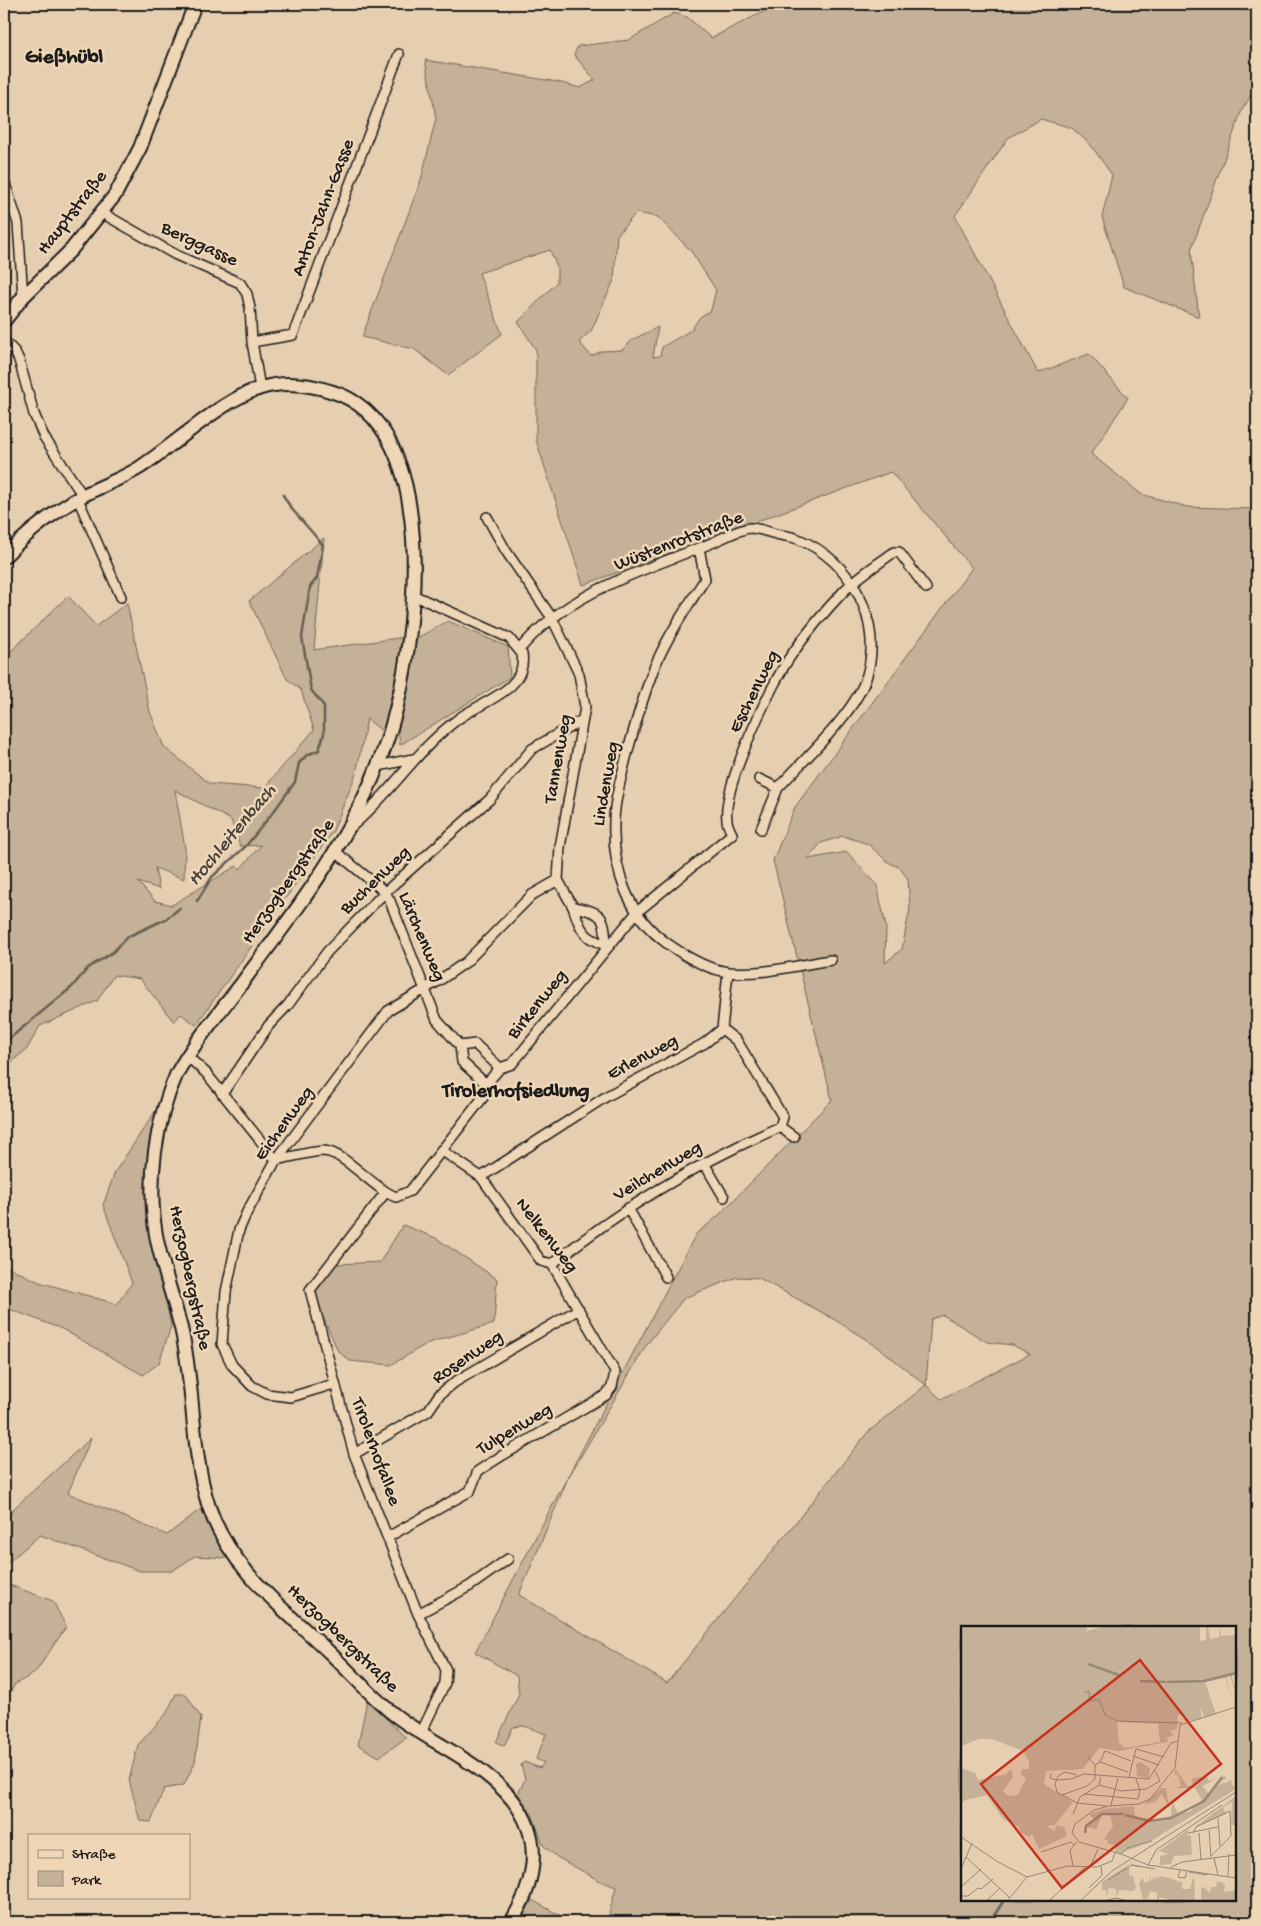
<svg xmlns="http://www.w3.org/2000/svg" width="1261" height="1926" font-family="'Gochi Hand',sans-serif">
<style>
.green{fill:#c4b197;stroke:#70665a;fill-rule:evenodd}
.lines{fill:none;stroke-linecap:round;stroke-linejoin:round}
.stream{stroke:#665e53;stroke-width:2.5}
.street-casing{stroke:#1c1c1c;stroke-width:12}
.secondary-casing{stroke:#1c1c1c;stroke-width:16}
.street{stroke:#eed6b6;stroke-width:9}
.secondary{stroke:#eed6b6;stroke-width:12}
.labels{text-anchor:middle;dominant-baseline:central;stroke-width:5;stroke-linejoin:round;paint-order:stroke}
.street-label{font-size:19px;fill:#1c1c1c;stroke:#eed6b6}
.water-label{font-size:20px;font-style:italic;fill:#47423c;stroke:#eed6b6}
.neighbourhood-label{font-size:20px;font-weight:bold;fill:#1c1c1c;stroke:#eed6b6}
.quarter-label{font-size:21px;font-weight:bold;fill:#1c1c1c;stroke:#eed6b6}
.inset-river{fill:none;stroke:#988a77;stroke-width:2.5}
.inset-road{fill:none;stroke:#958775;stroke-width:1}
.view{fill:#c8321e;fill-opacity:0.15;stroke:#c8321e;stroke-width:2.5}
.inset-edge{fill:none;stroke:#1c1c1c;stroke-width:2.5}
</style>
<rect width="100%" height="100%" fill="#e6cfb0"/>
<filter id="ink" filterUnits="userSpaceOnUse"><feTurbulence type="fractalNoise" baseFrequency=".02" numOctaves="2"/><feDisplacementMap in="SourceGraphic" scale="10" xChannelSelector="R" yChannelSelector="G"/><feConvolveMatrix kernelMatrix="1 2 1 2 8 2 1 2 1" color-interpolation-filters="sRGB"/></filter>
<g filter="url(#ink)">
<path class="green" d="M779,4h478v82l-15,24 -51,140 8,67 -75,-30 -22,-70 10,-42 -22,-31 -18,-16 -31,-9 -33,19 -53,78 83,157 51,-19 39,44 -37,56 50,40 46,13 70,2v1413h-650l9,-35 -16,-6 -43,-24 -14,-12 -10,-29 -15,-22 7,-15 -4,-14 3,-3 16,6 4,-5 -8,-4 10,-25 -22,-8 -11,1 -9,19 -8,-4 23,-48 -2,-18 -42,-24 221,-418 21,-17 115,-117 -59,-240 22,-53 177,-239 -81,-96 -308,113 -47,-145v-90l-18,-28 39,-40v-15l-7,-17 -71,23 23,61 -54,41 -34,-26 -52,-12 59,-157 15,-62 -11,-58 133,22 22,6 15,-8 -21,-25 4,-9 51,-6 45,-27 13,4 24,21zM636,213l22,4 33,34 25,39 -5,20 -11,7 -9,13 -29,17 -2,9 -7,1 5,-30 -26,13 -10,10 -20,1 -11,5 -12,-14 12,-11 23,-51 3,-45zM843,836l25,8 20,18 12,6 8,11 2,29 -8,41 -17,14 1,-36 -9,-42 -30,-33 -39,7 13,-16zM737,1277l22,1 73,40 46,29 48,38 -58,47 -201,251 -148,-88 49,-117 79,-134 37,-46zM943,1315l44,27 25,3 18,9 -89,45 -15,-14 5,-66zM962,1627h273v273h-273z
M324,538l-10,112 91,-13 -22,95 -16,-13 -11,55 -23,57 -137,194 -15,-11 -7,8 -34,-43 -26,-4 -17,26 -57,25 -13,23 -23,19v-416l3,3 61,-59 28,30 31,-23 23,109 14,35 46,37 54,4 50,-58 -13,-40 -14,-11 -38,-78zM175,790l56,30 9,26 21,-1 -21,24 -4,-3 -64,39 -17,-4 -17,-19 21,7 -4,-21 29,11 1,-31z
M448,621l60,26 2,30 -110,68 -2,-15 19,-92z
M156,1110l-11,77 26,139 -12,37 -16,12 -81,-46 -58,-22v-42l35,17 78,22 15,-21 -29,-78 12,-33z
M403,1225l33,13 61,41 -3,45 -66,19 -37,22 -41,-4 -12,-10 -20,-45 -2,-19 21,-23 43,-2z
M91,1438l-23,55 99,42 36,-28 24,51 -32,-2 -23,15h-32l-100,-36 -35,30 -1,8v-46l8,-17z
M4,1583l49,18 13,26 -31,46 -20,11 -11,20z
M176,1694h10l15,24 -6,44 -11,23 -20,4 -13,33 -11,-1 -11,-41 9,-35 28,-31z
M367,1700l39,38 -27,19 -21,-12z
M532,1900l40,22h-53z"/>
<g class="lines">
<path class="stream" d="M197,901l15,-24 34,-31 28,-35 21,-29 4,-19 8,-8 12,-5 5,-16v-28l-13,-16 -9,-53 8,-50 7,-9 6,-33 -32,-37 -8,-13
M4,1043l68,-56 16,-19 25,-16 14,-15 39,-18 14,-11
M990,1922l14,-22"/>
<defs>
<path id="street" d="M4,180l14,43 5,74
M102,213l74,42 64,28 7,11 3,14 2,34 8,46
M4,341l11,11 4,8 15,54 10,23 39,59
M252,342l41,-7 106,-281
M78,499l43,98
M487,517l19,34 46,67 27,56 6,33 -25,140 -2,33 15,27c31,5 32,10 33,40
M699,548l6,31c-18,28 -38,58 -51,89 -11,29 -20,60 -28,90 -5,21 -12,43 -12,64 -2,47 14,94 54,122 17,12 39,26 61,28 34,3 69,-7 102,-12
M520,649c45,-55 121,-78 184,-103 12,-4 34,-17 46,-18 8,0 18,4 26,6 7,2 15,2 22,5 53,21 85,81 69,136 -11,38 -62,83 -89,113l-19,-9
M378,766l35,-7
M351,827c40,-33 65,-77 107,-108 24,-18 70,-29 64,-65l-13,-16 -96,-43
M761,829l17,-41
M336,852l49,40 5,9 47,119 23,26 15,-2 25,24
M573,907c4,11 7,25 19,32 6,3 9,3 14,8
M460,1046l2,16 24,22
M187,1056l19,17 70,87c15,-3 32,-8 47,-9 21,0 50,38 73,46l14,-6 78,-100 -2,-7 14,-16 12,-4 125,-152 95,-78c-2,-4 -5,-10 -5,-14 -5,-33 45,-138 65,-166 15,-21 33,-43 51,-62 15,-16 34,-27 51,-40h5l27,36
M222,1094l47,-69 19,-20 39,-53 58,-60 105,-93 42,-50 50,-29
M780,1127l14,10
M704,1163l20,34
M481,1177l126,-81 98,-53 17,-14 6,-57
M385,1193l-75,97 44,164 64,160 28,56 -1,13 -24,50
M628,1208l38,69
M552,1264c70,-56 145,-101 228,-137l3,-10 -46,-76 -15,-12
M334,1384l-43,13 -24,-3 -15,-8 -20,-21 -10,-21 4,-52 13,-62 8,-18 29,-52 112,-149 52,-31 26,-18 66,-67 26,-15
M354,1454l74,-43 11,-16 16,-13 124,-73
M388,1537l82,-46 8,-20 25,-16 103,-60 6,-8 3,-15 -63,-108 -11,-3 -60,-84 -40,-27
M418,1614l52,-28 38,-27"/>
<path id="secondary" d="M4,321l19,-24 48,-47 44,-55 25,-47 55,-144
M4,557c23,-24 49,-45 78,-61 19,-10 39,-17 57,-28 36,-23 83,-69 122,-80 23,-7 47,-4 69,3 114,32 87,250 61,337 -31,102 -87,171 -149,255 -22,29 -47,58 -65,90 -22,49 -30,109 -21,162 6,31 17,62 25,93 14,58 9,121 28,179 21,62 75,102 121,146 20,19 39,41 61,59 39,32 100,53 128,97 24,37 14,78 -8,113"/>
</defs>
<use href="#street" class="street-casing"/>
<use href="#secondary" class="secondary-casing"/>
<use href="#street" class="street"/>
<use href="#secondary" class="secondary"/>
</g>
</g>
<g class="labels">
<g class="street-label">
<text transform="translate(324 208) rotate(-69)">Anton-Jahn-Gasse</text>
<text transform="translate(73 213) rotate(-52)">Hauptstraße</text>
<text transform="translate(199 245) rotate(25)">Berggasse</text>
<text transform="translate(679 542) rotate(-21)">Wüstenrotstraße</text>
<text transform="translate(755 692) rotate(-63)">Eschenweg</text>
<text transform="translate(559 759) rotate(-80)">Tannenweg</text>
<text transform="translate(607 784) rotate(-80)">Lindenweg</text>
<text transform="translate(376 881) rotate(-44)">Buchenweg</text>
<text transform="translate(289 882) rotate(-55)">Herzogbergstraße</text>
<text transform="translate(421 937) rotate(67)">Lärchenweg</text>
<text transform="translate(538 1005) rotate(-51)">Birkenweg</text>
<text transform="translate(643 1058) rotate(-28)">Erlenweg</text>
<text transform="translate(285 1124) rotate(-54)">Eichenweg</text>
<text transform="translate(658 1172) rotate(-31)">Veilchenweg</text>
<text transform="translate(546 1236) rotate(52)">Nelkenweg</text>
<text transform="translate(189 1278) rotate(78)">Herzogbergstraße</text>
<text transform="translate(468 1358) rotate(-34)">Rosenweg</text>
<text transform="translate(515 1430) rotate(-31)">Tulpenweg</text>
<text transform="translate(375 1452) rotate(70)">Tirolerhofallee</text>
<text transform="translate(342 1639) rotate(44)">Herzogbergstraße</text>
</g>
<g class="water-label">
<text transform="translate(233 836) rotate(-50)">Hochleitenbach</text>
</g>
<g class="neighbourhood-label">
<text x="516" y="1092">Tirolerhofsiedlung</text>
</g>
<g class="quarter-label">
<text x="64" y="58">Gießhübl</text>
</g>
</g>
<g transform="translate(961 1626)">
<rect width="275" height="275" fill="#e6cfb0"/>
<path d="M0,0h126v5l18,-5h95v15l6,-1v-14h2l2,13 9,-2 1,-11 1,10 15,-1v39l-4,2 4,19 -6,-19 -4,2 8,26 -9,-26 -20,4 11,32 -11,4 -5,-11 2,12 -17,2 -2,-7 -5,1 -1,14 -7,2 4,4 -7,2 1,5 -49,9 -20,-3 -16,21 -37,2 -2,13 29,18 -18,23 -8,1 7,5 3,-6 7,2 3,9 -28,13 -7,-15 -3,3 -9,-5 -1,-5 -16,-8 -16,-24 -22,5 -4,4v-36l14,5 3,7 28,-6 5,-5 2,8 -10,14 5,5 10,-1 8,-17 -5,-3 1,-6h7v-7l-6,-11 -31,-12h-13l-18,7zM156,96l41,2 2,18 -35,6 -6,-5zM179,136l10,6 -1,10 -12,-2 -1,-12zM215,143l11,17h6l-1,-8 15,-1 2,4 9,-3 -16,8 7,8 15,-19 2,3 -8,7 15,-5 -2,3 5,6 -87,53 -28,11 -6,-1 1,-7 -9,-1 1,-4 -4,-1 9,-13 -3,-11h-8l-6,14 -10,-2 9,-7 -6,-6 14,-5 31,-3 1,10 20,4 16,-4 1,-14 6,11 11,-1 13,-12 -7,-12h-20l6,-2 -3,-11 -4,-1zM200,162h5l3,20 -7,-14 -7,8 -11,2zM275,170v29h-5l1,-23 -9,5 3,7 -31,13zM228,203l-2,6 4,1 1,24 -1,-5 -17,1 -3,8 -11,1v-9l8,-2 -8,-3 -8,5zM173,235l-9,7h4v7l4,1 3,12 -3,3 -14,-1 -2,7 -1,-8 -7,-1 -3,9v-7h-4v-8zM190,248v8l3,-6v6l2,-6 2,4 1,-4 10,2 14,5 -2,5 3,1h6l4,-14 1,26h6v-13l3,-1 6,6 1,-6h5l1,-6 4,1 4,2 -1,8 12,-2v11h-64l-12,-4 -3,4v-8l-7,-2 -3,8h-4l-4,-15 4,-7 1,6 5,-2z" fill="#c4b197" fill-rule="evenodd"/>
<path class="inset-river" d="M127,38l31,11M179,55l26,1M206,56l37,-1 32,-8M164,189l24,6 22,-3 33,-17 18,-24M124,207l1,-7 16,-12h22"/>
<path class="inset-road" d="M124,67l4,-2 1,10 9,-2 6,16 12,6 65,2M275,81l-56,18 -5,43 -25,31 -11,5 -30,2 -15,4 -19,14 -3,9 7,9 42,12 27,11 88,13M172,130l26,9M139,136l5,-11 26,10M134,139l5,-3 28,10M90,148l-1,4 7,2 14,-1 13,-5 65,5 22,-36 7,-2M116,149l-12,-3 -7,4 -3,8 2,8 20,11 30,3M168,151l7,-28 28,8M175,153l4,11 -2,9M138,159l22,6 25,-2 14,-8 -5,-10M123,168l54,5M101,169l25,-9 8,-7v-14l-7,-8M150,179l7,-27M112,188l7,-17 19,-12 2,-8M257,192l2,28M248,204l2,27M227,207l30,-6M232,207l3,-6 34,-16M238,207l2,27M0,211l37,25 29,15 41,-11 29,1 15,-6 3,-8M80,226l30,-10 3,3M160,228l6,-6 25,-7M250,230l20,-20 -1,-25M5,231l44,41M253,232l4,17M187,239l8,-15 66,-45M112,240l-3,-16 7,-8M129,241l8,-18M180,241l-9,-2 23,4M210,241l11,-5 54,-7M0,243l11,-26M219,244l-2,7 7,1 2,-7M228,246l18,3M267,250l1,-22M147,254l24,-15M0,261l20,-18M128,262l13,-13 -1,-9M0,270h7l10,-8 3,1 12,-10M25,275l14,-13M46,275l20,-24M88,275l36,-34M119,275l32,-30 124,-79M142,275l13,-3 11,3"/>
<path class="view" d="M179,34l81,104 -159,124 -81,-104z"/>
<rect width="275" height="275" class="inset-edge"/>
</g>
<rect width="1261" height="1926" fill="none" stroke="#eed6b6" stroke-width="20"/>
<rect x="10" y="10" width="1241" height="1906" fill="none" stroke="#1c1c1c" stroke-width="2" filter="url(#ink)"/>
<rect x="28" y="1834" width="162" height="65" fill="#eed6b6" stroke="#9a8c78"/>
<rect x="38" y="1850" width="25" height="8" fill="#eed6b6" stroke="#9a8c78"/>
<text x="72" y="1858" font-size="15" fill="#1c1c1c">Straße</text>
<rect x="38" y="1871" width="25" height="15" fill="#c4b197" stroke="#9a8c78"/>
<text x="72" y="1884" font-size="15" fill="#1c1c1c">Park</text>
</svg>
